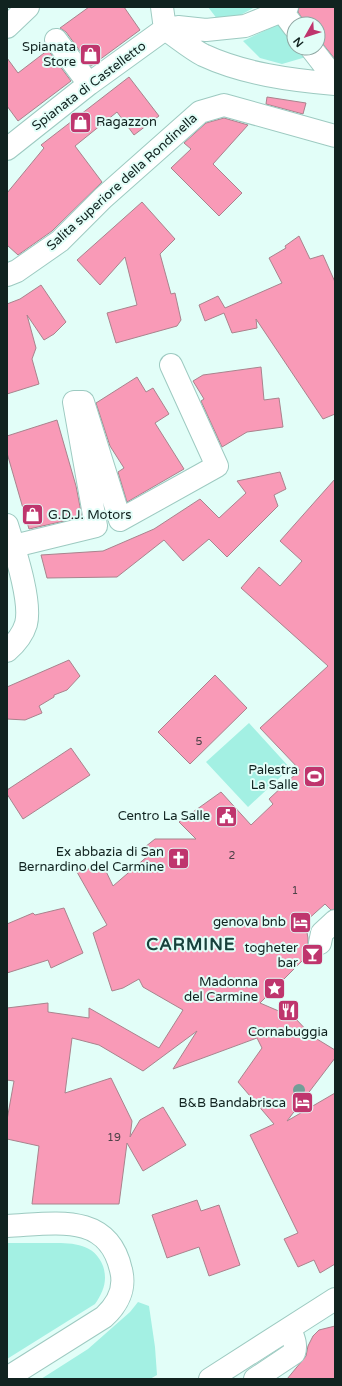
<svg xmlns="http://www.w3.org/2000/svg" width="342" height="1386" font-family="'Varela Round',sans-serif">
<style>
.green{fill:#a3f0e3}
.building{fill:#f99ab7;stroke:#a9838d}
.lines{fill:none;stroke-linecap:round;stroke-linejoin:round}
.street-casing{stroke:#9dcac1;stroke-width:24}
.secondary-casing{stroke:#9dcac1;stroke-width:24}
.street{stroke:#fff;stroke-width:22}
.secondary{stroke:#fff;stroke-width:22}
.tree{fill:#729e97}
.labels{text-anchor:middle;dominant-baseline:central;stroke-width:4;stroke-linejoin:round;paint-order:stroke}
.number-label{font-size:11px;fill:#4b4146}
.poi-label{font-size:13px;fill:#112320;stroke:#e2fef8;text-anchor:end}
.street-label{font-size:13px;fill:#112320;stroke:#e2fef8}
.district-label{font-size:17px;font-weight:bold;letter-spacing:1px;fill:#18423c;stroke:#e2fef8}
</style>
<rect width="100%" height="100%" fill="#e2fef8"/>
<path class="green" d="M208,7h47l-18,10 -19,3z
M279,24l15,19v5h4l8,9 -24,7 -22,-6 -17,-17z
M249,723l41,45 -42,39 -42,-45z
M7,1243c14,0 27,0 41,0 22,0 46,-1 55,23 5,15 0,26 -8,38l-88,55z
M138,1302l11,4 6,41 2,28 -7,4h-109l47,-30 42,-37z"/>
<path class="building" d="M89,7h35l16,23 -49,36 -25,-34 -6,-4z
M299,7h36v52l-17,-21v-14h-12l-8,-12z
M48,50l23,31 -53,40 -11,-15v-48l11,15z
M129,77l30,39 -25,19 -17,-23 -42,34 27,36 -50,49 -34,24 -11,-10v-52l37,-45 -3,-3z
M267,97l39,6 -3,11 -37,-10z
M224,118l24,7 -35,39 29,29 -23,23 -48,-48 20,-19 -7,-6 22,-20z
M142,202l33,37 -15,15 11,40 4,-1 6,27 -4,6 -61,17 -9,-30 30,-8 -12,-48 -25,28 -23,-25z
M299,236l11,23 13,-4 12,27v132l-12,5 -67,-100 1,9 -25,5 -8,-20 -19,8 -6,-16 19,-9 7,12 57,-25 -13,-25 17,-10 -1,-2z
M41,285l25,37 -12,12 -10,6 -17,-25 9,33 -4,11 7,25 -32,10v-90l13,-5z
M261,367l3,33 15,-2 4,29 -36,5 -25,15 -21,-46 3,-2 -11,-18 10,-6z
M137,377l9,15 7,-4 16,26 -14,9 29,46 -57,33 -9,-30 6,-4 -14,-22 -14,-43z
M57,420l19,66 6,31 -53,12 -22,-76v-17z
M280,472l6,17 -12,6 4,11 -51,51 -18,-18 -26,22 -19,-21 -47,37 -70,1 -6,-23 62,-4 51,-22 46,-30 19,19 27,-25 -9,-12z
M335,479v430l-4,1 -6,-6 -20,18 3,16v9l3,5 -51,51 35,15 17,18 23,14v8l-48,63 48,-28v171l-15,9 -6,-13 -16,7 -14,-28 14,-6 -48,-98 24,-11 -36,-42 24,-34 -5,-10 -84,31 24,-38 -54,40 -44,-26 -27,-7 -7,55 46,-15 21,43 -2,16 10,-17 23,-13 23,38 -43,26 -16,-28 -8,61h-87l7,-58 -32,-7v-19l7,-39 -7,-1v-72l41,-5v9l41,6v-10l70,40 24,-38 -40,-23 -4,-8 -16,9 -11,3 -19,-58 14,-8 -30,-53 26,-7 10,21 36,-31 -4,-8 10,-8h41l-17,-17 42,-30 30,33 22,-21 -4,-5 31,-29 -40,-42 68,-62 -87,-78 18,-21 21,19 22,-25 -22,-20z
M69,660l11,16 -13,14 -13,5v2l-15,9 3,7 -17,7 -18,-1v-32z
M215,675l32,33 -57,56 -32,-32z
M71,748l19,27 -67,44 -16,-25v-4z
M64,908l19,45 -32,15 -3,-8 -41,13v-49l26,-11 2,2z
M197,1200l4,11 18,-6 21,60 -31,11 -10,-29 -32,11 -15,-43z
M335,1326v53h-48l19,-23 2,-10 5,-10 6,-6z"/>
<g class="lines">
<defs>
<path id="street" d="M162,7l3,22c12,8 25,19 38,26 41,19 87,25 132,29
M279,7l15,20
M7,27l21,-20
M56,40l33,44
M311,48l24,31
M7,149l82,-65 76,-55 13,-2 28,3 39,-4 37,-15 5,-4
M7,275l10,-4 43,-30 43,-43 97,-86 24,-7 111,31
M14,546l82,-20 -22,-124h9l37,118 97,-54 -46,-101
M320,943l2,-10 13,-12
M255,1379l39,-26c3,-9 -1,-16 -4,-24"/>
<path id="secondary" d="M7,525c7,23 25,76 19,99 -3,10 -11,20 -19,27
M7,1226c46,-2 101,-15 114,44 5,19 -4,35 -17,47l-97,61
M210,1379l125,-80"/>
</defs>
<use href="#street" class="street-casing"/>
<use href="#secondary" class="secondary-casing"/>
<use href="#street" class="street"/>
<use href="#secondary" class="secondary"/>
</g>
<circle class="tree" cx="299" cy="1090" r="6"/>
<defs>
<symbol id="shop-square" viewBox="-11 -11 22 22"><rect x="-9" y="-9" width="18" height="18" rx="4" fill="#bf356d" stroke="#e2fef8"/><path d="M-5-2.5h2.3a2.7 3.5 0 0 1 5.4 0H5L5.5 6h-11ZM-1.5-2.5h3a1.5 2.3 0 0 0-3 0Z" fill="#fff"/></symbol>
<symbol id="stadium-square" viewBox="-11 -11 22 22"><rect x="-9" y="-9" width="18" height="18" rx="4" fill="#bf356d" stroke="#e2fef8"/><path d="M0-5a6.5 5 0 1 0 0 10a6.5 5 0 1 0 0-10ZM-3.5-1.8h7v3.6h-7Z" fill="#fff"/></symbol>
<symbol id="civic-square" viewBox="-11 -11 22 22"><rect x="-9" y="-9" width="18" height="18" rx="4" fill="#bf356d" stroke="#e2fef8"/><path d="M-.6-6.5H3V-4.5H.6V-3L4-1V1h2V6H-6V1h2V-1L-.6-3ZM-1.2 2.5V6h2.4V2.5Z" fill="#fff"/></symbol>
<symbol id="church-square" viewBox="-11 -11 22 22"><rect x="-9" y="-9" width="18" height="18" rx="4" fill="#bf356d" stroke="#e2fef8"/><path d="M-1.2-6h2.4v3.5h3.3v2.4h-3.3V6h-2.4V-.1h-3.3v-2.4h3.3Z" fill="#fff"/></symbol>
<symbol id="hotel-square" viewBox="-11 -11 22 22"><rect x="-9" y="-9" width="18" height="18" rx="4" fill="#bf356d" stroke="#e2fef8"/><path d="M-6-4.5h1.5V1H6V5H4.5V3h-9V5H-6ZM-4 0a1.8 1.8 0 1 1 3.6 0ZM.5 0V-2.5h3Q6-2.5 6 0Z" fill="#fff"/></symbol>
<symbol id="bar-square" viewBox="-11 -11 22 22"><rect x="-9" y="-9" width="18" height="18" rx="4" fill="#bf356d" stroke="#e2fef8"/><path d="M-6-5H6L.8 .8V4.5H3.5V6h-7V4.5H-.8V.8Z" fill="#fff"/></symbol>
<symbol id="sight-square" viewBox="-11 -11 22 22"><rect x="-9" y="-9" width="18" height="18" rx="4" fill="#bf356d" stroke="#e2fef8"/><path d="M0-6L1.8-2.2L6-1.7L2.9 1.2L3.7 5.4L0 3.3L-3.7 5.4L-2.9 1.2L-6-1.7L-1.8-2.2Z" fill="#fff"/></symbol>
<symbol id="restaurant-square" viewBox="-11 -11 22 22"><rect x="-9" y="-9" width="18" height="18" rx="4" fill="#bf356d" stroke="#e2fef8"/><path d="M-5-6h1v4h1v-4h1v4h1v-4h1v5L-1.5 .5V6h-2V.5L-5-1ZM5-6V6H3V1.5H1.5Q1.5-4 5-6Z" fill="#fff"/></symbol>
</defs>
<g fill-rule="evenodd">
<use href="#shop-square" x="78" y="42" width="25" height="25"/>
<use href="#shop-square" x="68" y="110" width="25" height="25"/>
<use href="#shop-square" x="20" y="502" width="25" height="25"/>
<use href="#stadium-square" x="302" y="764" width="25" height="25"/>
<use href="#civic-square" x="214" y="804" width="25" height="25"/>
<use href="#church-square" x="166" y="846" width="25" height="25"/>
<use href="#hotel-square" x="288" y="910" width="25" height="25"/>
<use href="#bar-square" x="300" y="942" width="25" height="25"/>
<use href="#sight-square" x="262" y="976" width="25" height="25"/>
<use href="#restaurant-square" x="276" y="998" width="25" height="25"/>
<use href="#hotel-square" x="290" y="1090" width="25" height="25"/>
</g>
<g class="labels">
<g class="number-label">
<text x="199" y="741">5</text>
<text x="232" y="855">2</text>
<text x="295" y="890">1</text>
<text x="114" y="1137">19</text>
</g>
<g class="poi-label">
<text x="76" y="47">Spianata<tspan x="76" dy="15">Store</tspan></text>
<text x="96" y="122" text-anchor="start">Ragazzon</text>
<text x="48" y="515" text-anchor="start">G.D.J. Motors</text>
<text x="298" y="770">Palestra<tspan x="298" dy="15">La Salle</tspan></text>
<text x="210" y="816">Centro La Salle</text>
<text x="164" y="852">Ex abbazia di San<tspan x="164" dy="15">Bernardino del Carmine</tspan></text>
<text x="286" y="922">genova bnb</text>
<text x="298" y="948">togheter<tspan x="298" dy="15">bar</tspan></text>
<text x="258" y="982">Madonna<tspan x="258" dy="15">del Carmine</tspan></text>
<text x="288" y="1032" text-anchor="middle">Cornabuggia</text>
<text x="286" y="1103">B&amp;B Bandabrisca</text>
</g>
<g class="street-label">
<text transform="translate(89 86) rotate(-37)">Spianata di Castelletto</text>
<text transform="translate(122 182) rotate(-42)">Salita superiore della Rondinella</text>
</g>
<g class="district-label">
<text x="191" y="944">CARMINE</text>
</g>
</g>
<rect width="342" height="1386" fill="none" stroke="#112320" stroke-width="16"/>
<g transform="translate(306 36) rotate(231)"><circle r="19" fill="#e2fef8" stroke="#8ea6a2"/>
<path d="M0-3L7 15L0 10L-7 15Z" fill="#bf356d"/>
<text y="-6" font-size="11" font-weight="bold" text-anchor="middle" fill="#112320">N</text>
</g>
</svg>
